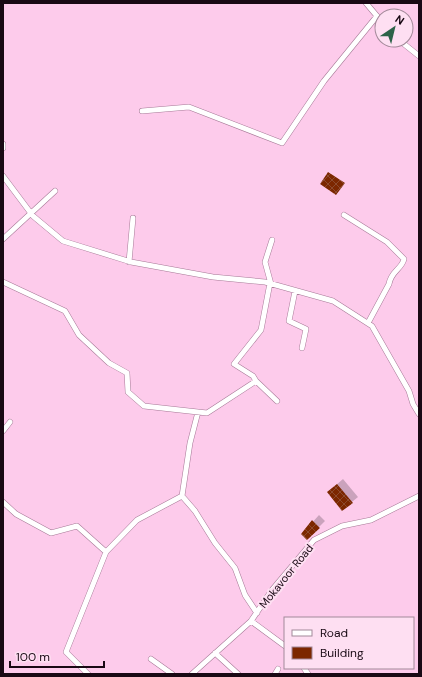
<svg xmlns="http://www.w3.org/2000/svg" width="422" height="677" font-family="'DM Sans',sans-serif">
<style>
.shadow{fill:#0003}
.building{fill:url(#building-cross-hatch)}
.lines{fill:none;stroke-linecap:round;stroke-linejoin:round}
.minor-casing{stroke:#a77997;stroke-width:6}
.minor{stroke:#fff;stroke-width:5}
.labels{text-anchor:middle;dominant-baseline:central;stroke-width:4;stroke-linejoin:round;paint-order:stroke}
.street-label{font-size:11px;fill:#190914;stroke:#fedff2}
</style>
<defs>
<pattern id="building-cross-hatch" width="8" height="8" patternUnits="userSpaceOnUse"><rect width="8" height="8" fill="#7c2700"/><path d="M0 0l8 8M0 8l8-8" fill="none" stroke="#8c4a2e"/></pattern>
</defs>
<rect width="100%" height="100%" fill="#fdcbeb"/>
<path class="shadow" d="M343,479l15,18 -16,13 -14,-18z
M319,515l6,6 -18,18 -5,-5z"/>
<path class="building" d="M328,172l17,11 -9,12 -16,-11z
M337,484l16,19 -11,8 -15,-19z
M312,520l8,8 -13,12 -6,-6z"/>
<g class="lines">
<defs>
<path id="minor" d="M366,3l16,19
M399,40l20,16
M142,111l47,-4 93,36 42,-62 53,-65
M3,144v4
M3,176l30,40 30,25 68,21 82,15 52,5 68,19 39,25 37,65 4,13 6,10
M344,215l43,27 17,17c-2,10 -13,12 -15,25l-21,39
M3,239l52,-48
M129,262l4,-44
M3,282l62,29 14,24 30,28 18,10 1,19 16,14 63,7 49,-32 -3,-5 -19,-12 27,-34 9,-47
M271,284l-6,-22 7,-22
M295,291l-6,30 17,8 -4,19
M256,381l21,20
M198,412l-8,31 -8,53 13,15 20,32 20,25 10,27 12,18
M3,431l7,-9
M3,502l13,12 35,19 26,-7 29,26 -40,100 22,22
M106,552l31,-32 45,-24
M251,621l34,25
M215,653l23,21
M151,659l21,15
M304,668l4,6
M192,674l59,-53 21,-31 42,-50 28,-14 29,-6 48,-24
M275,674l3,-5"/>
</defs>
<use href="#minor" class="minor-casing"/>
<use href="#minor" class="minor"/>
</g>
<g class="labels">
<g class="street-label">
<text transform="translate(286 576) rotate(-51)">Mokavoor Road</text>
</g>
</g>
<rect width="422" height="677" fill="none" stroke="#190914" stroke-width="8"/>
<rect x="284" y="617" width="130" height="52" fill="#fedff2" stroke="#a28999"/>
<rect x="292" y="630" width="20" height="6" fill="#ffffff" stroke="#a28999"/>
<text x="320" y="637" font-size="12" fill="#190914">Road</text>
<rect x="292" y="647" width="20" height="12" fill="#7c2700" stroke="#a28999"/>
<text x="320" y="657" font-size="12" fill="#190914">Building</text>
<g transform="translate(394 28) rotate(35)"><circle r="19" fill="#fedff2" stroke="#a28999"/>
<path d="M0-3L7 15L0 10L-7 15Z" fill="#2d6349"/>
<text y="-6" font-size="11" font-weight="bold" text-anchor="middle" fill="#190914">N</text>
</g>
<path d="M10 661v6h94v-6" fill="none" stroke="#190914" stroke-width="2"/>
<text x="16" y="661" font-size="12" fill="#190914" stroke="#fedff2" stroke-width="3" paint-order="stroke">100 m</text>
</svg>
